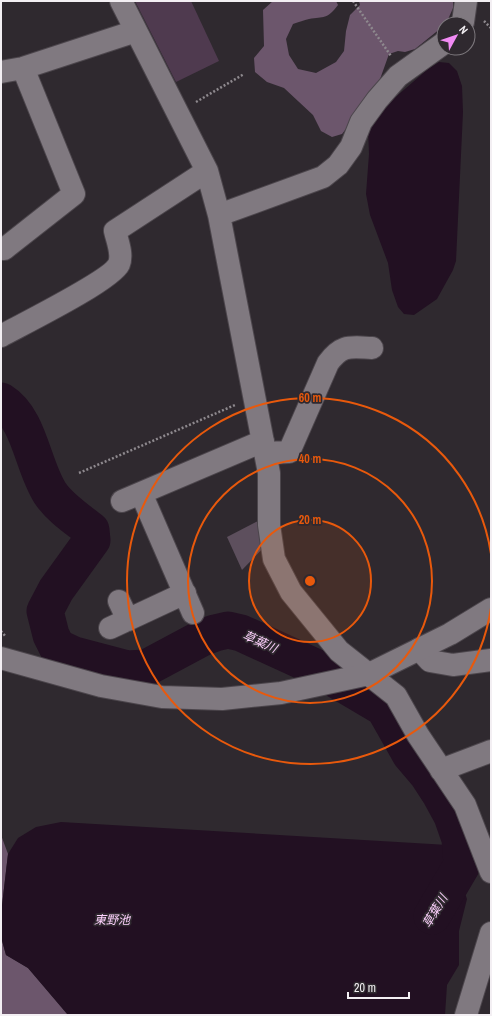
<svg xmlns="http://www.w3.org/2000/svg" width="492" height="1016" font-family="'Archivo Narrow','Noto Sans JP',sans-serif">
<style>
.green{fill:#5d4f5d}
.forest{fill:#6c566c}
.water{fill:#221022}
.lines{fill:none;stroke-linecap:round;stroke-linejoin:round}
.river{stroke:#221022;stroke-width:37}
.building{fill:#4f3a4f}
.street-casing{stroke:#4c464c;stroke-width:24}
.secondary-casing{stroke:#4c464c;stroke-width:24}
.path{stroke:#8e898e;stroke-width:2.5;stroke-dasharray:2 2;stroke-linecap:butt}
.street{stroke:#807980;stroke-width:22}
.secondary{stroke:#807980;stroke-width:22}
.ring{fill:none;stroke:#e8590c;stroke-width:2}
.labels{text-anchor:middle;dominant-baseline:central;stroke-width:3.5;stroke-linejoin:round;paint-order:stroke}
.water-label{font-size:12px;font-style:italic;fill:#fcd0fc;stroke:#2f292f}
.centre{fill:#e8590c;stroke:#2f292f;stroke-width:2}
.ring-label{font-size:12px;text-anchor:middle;font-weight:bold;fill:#e8590c;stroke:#2f292f;stroke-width:3.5;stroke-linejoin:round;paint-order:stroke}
</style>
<rect width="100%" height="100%" fill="#2f292f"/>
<path class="green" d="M260,520l5,26 -23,24 -15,-33z"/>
<path class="forest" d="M273,1h63l2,4c-11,15 -14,11 -29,14 -5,1 -10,3 -16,5l-7,15 3,16 9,14 18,4 20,-11 8,-11 2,-20 4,-16 10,-10 -1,-4h94v7l-7,16 -31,25 -10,3 -7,-1 -9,3 -10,28 -14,22 -23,30 -10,3 -11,-6 -8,-16 -29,-27 -17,-6 -12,-10 -1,-14 10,-12 -1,-36z
M1,835l7,19 -7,60z
M1,937l5,18 22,13 40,47h-67z"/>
<path class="water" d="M439,62l10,1 8,8 5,15 1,26 -7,149 -3,9 -16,29 -23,16 -10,-1 -6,-7 -6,-17 -4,-27 -18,-48 -4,-21 3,-40 -1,-26 8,-14 52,-45z
M61,822l387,23 19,54 -8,32v34l-12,20 -2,30h-377l-40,-47 -22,-13 -5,-18v-23l7,-60 10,-16 18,-11z"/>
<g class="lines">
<path class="river" d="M1,401c29,18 31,64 49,92 10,15 27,26 41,37l1,10 -36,50 -11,21 6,24 6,12 17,8 53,14 19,-1 58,-31 11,-4 13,-3 13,3 72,33 71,42 26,46 17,20 13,20 12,22 8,23 2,26 -30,51"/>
</g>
<path class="building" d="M135,1h56l28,60 -43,21z"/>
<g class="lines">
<defs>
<path id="street" d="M121,1l86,170 12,44 50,258v52l5,34 17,33 48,59 57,45 22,39 47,70 26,67
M462,24l1,-2 3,-21
M1,72l22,-4 113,-37
M219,215l104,-38 15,-12 13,-18 10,-25 16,-22 21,-24 46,-33
M4,249l70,-55 -51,-126
M1,336c20,-11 111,-56 118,-72 4,-10 -2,-24 -4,-33l92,-60
M265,453l24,-1 39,-89c14,-19 22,-16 44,-15
M141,493l52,120
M122,501l141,-60
M119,601l9,19
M110,628l75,-35
M419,649l11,12 23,4 38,-5
M441,770l50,-19
M466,1015l25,-82"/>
<path id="secondary" d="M1,658l100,28 61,11 60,2 59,-6 88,-19 81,-40 41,-25"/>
</defs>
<use href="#street" class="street-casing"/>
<use href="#secondary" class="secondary-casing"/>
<path class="path" d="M353,1l38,55
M484,21l7,7
M196,102l48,-28
M79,473l156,-68
M1,631l5,6"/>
<use href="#street" class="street"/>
<use href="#secondary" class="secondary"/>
</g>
<circle cx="310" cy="581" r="61" fill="#e8590c" fill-opacity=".12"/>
<g class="ring">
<circle cx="310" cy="581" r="61"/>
<circle cx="310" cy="581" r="122"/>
<path d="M491 608A183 183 0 1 1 491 554"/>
</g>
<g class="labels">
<g class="water-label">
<text transform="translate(260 642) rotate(24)">草葉川</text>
<text transform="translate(435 911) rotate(-59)">草葉川</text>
<text x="112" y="920">東野池</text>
</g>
</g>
<circle cx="310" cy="581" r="6" class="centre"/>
<g class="ring-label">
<text x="310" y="402">60 m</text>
<text x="310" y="463">40 m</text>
<text x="310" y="524">20 m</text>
</g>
<rect width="492" height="1016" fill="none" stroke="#f3eff3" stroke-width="4"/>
<g transform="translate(456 36) rotate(50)"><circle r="19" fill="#2f292f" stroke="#7d787d"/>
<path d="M0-3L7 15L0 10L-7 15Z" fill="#f18af4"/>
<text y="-6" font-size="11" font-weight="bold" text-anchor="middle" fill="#f3eff3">N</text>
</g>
<path d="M348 992v6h61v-6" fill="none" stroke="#f3eff3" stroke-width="2"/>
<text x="354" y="992" font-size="12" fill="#f3eff3" stroke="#2f292f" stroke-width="3" paint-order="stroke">20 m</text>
</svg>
